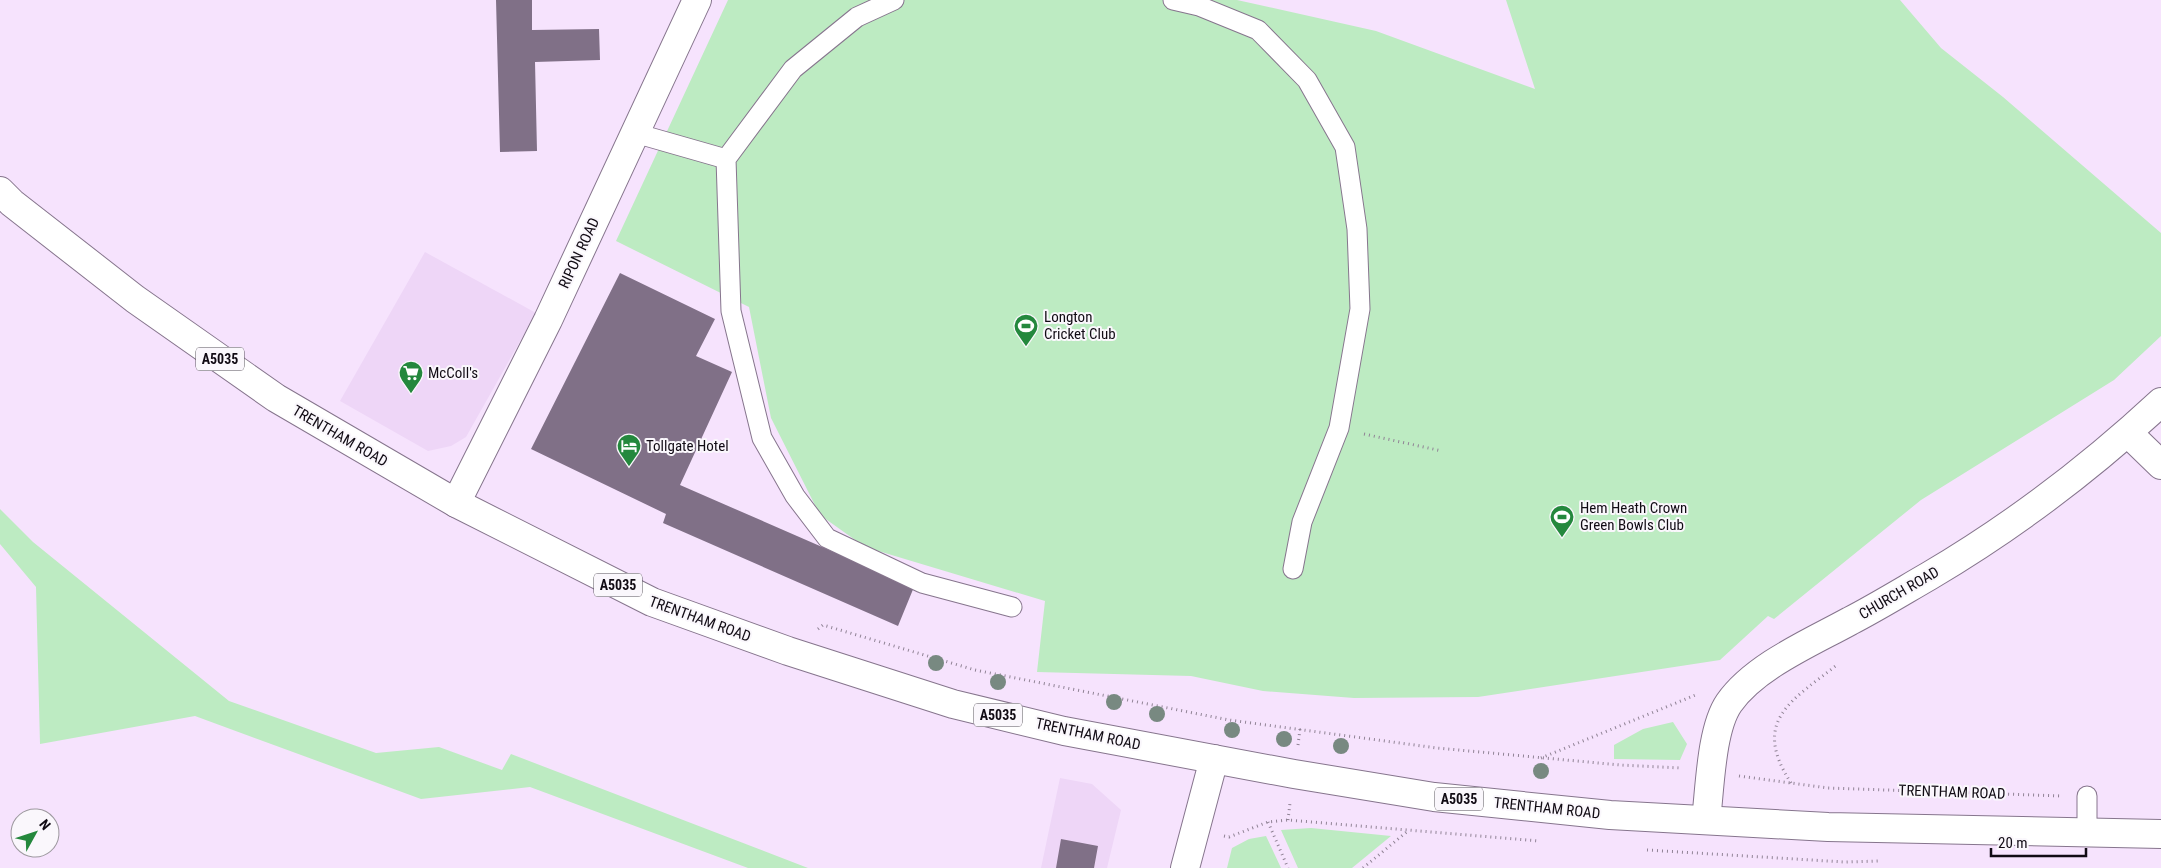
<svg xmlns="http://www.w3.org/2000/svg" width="2161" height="868" font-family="'Roboto Condensed',sans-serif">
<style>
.built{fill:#eed6f7}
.green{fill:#bdebc2}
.building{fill:#807087}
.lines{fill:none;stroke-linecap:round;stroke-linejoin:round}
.lane-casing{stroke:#86758d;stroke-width:21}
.street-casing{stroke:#86758d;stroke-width:30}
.secondary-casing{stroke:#86758d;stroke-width:30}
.primary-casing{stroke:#86758d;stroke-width:30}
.path{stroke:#908395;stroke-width:3;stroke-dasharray:1 4;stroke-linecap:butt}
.lane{stroke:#fff;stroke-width:19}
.street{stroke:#fff;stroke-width:28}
.secondary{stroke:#fff;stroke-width:28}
.primary{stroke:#fff;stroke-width:28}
.tree{fill:#788981}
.labels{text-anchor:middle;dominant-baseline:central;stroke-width:4;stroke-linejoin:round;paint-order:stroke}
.shield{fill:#faf7fc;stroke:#57525a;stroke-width:1}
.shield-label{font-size:14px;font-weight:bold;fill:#110b14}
.street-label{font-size:15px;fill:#110b14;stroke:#faf7fc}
.poi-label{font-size:15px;fill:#110b14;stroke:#faf7fc;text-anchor:start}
</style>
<rect width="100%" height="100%" fill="#f6e3fd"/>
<path class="built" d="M425,252l111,61 -70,124 -15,9 -23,5 -88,-50z
M1060,778l32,6 29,26 -14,58h-66z"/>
<path class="green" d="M728,0h509l139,31 159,58 -29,-89h394l41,48 62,49 158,136v103l-47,44 -193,120 -147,119 -6,-3 -48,44 -242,37 -124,1 -91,-7 -72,-15 -154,-4 8,-71 -180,-54 -45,-32 -49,-97 -22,-111 -133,-66z
M0,509l33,33 196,159 147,52 63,-6 63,23 9,-16 297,114h-60l-218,-81 -109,12 -226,-83 -155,28 -4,-157 -36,-43z
M1673,722l14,22 -7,16 -66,-1v-14l29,-16z
M1311,828l80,8 -39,32h-54l-17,-38z
M1266,836l15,32h-54l5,-20 17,-9z"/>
<path class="building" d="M496,0h36v30l67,-1 1,31 -65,2 2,89 -37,1z
M620,273l95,46 -19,37 36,16 -52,113 234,102 -16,39 -235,-103 3,-9 -135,-65z
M1061,839l37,7 -4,22h-38z"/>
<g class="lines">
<defs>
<path id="lane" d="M1173,0l26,6 59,24 49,50 38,67 12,82 3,80 -21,119 -37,94 -9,47
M635,133l91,26 67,-90 64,-52 37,-17
M726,159l5,152 31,127 33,58 32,42 95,45 90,24
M2087,832v-36"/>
<path id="street" d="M2128,433l33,32
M456,503l92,-183 149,-320"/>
<path id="secondary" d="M1706,820c4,-32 5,-91 23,-117 26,-37 83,-61 121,-82 27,-14 53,-30 79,-45 83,-49 161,-108 232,-174
M1185,868l29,-109"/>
<path id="primary" d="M0,191l12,12 123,96 141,99 180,105 196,99 136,49 165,53 111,27 230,43 140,23 176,18 218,12 333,7"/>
</defs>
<use href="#lane" class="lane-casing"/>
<use href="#street" class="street-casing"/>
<use href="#secondary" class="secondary-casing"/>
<use href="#primary" class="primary-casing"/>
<path class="path" d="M1364,434l78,17
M818,629l5,-4 152,45 254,50 208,28 183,17 61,3
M1298,745l2,-16
M1541,758l157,-64
M1739,776l89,12 234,8
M1791,783c-41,-63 2,-83 47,-119
M1288,820l2,-17
M1268,822l20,46
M1224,836l5,1 39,-15 20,-2 251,21
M1647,850l197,12 37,-1
M1363,868l46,-38"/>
<use href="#lane" class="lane"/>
<use href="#street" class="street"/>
<use href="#secondary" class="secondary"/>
<use href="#primary" class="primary"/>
</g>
<g class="tree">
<circle cx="936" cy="663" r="8"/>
<circle cx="998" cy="682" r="8"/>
<circle cx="1114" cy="702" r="8"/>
<circle cx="1157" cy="714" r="8"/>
<circle cx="1232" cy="730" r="8"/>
<circle cx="1284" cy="739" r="8"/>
<circle cx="1341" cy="746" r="8"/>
<circle cx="1541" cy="771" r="8"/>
</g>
<defs>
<symbol id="stadium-pin" viewBox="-11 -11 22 30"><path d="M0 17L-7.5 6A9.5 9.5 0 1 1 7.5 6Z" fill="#24883d" stroke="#faf7fc"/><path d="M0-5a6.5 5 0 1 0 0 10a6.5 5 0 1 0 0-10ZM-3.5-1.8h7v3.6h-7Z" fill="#fff"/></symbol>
<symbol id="supermarket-pin" viewBox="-11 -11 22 30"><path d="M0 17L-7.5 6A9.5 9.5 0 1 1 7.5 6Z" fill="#24883d" stroke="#faf7fc"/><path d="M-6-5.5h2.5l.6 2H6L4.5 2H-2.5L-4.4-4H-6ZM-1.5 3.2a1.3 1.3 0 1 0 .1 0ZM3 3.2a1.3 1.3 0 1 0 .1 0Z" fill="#fff"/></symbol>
<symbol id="hotel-pin" viewBox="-11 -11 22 30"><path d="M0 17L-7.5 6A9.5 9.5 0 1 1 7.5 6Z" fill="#24883d" stroke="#faf7fc"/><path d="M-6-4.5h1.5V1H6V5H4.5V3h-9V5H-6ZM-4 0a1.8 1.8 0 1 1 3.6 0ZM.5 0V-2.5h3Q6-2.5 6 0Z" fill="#fff"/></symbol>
</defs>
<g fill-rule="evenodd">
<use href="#stadium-pin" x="1012" y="312" width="28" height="38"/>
<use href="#supermarket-pin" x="397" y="359" width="28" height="38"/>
<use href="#hotel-pin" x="615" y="432" width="28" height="38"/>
<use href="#stadium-pin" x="1548" y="503" width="28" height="38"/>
</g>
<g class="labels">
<g class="shield">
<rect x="196" y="347.5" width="48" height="23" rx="4"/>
<rect x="594" y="573.5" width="48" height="23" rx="4"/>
<rect x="974" y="703.5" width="48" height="23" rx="4"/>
<rect x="1435" y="787.5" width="48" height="23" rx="4"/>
</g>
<g class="shield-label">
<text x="220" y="359">A5035</text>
<text x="618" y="585">A5035</text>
<text x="998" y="715">A5035</text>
<text x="1459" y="799">A5035</text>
</g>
<g class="street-label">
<text transform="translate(579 253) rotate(-65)">RIPON ROAD</text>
<text transform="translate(340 436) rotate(30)">TRENTHAM ROAD</text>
<text transform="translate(1899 593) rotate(-30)">CHURCH ROAD</text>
<text transform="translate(700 619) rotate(20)">TRENTHAM ROAD</text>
<text transform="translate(1088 734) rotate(12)">TRENTHAM ROAD</text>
<text transform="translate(1952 792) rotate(2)">TRENTHAM ROAD</text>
<text transform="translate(1547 808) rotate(6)">TRENTHAM ROAD</text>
</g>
<g class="poi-label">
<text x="1044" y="317">Longton<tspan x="1044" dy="17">Cricket Club</tspan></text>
<text x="428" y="373">McColl's</text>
<text x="646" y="446">Tollgate Hotel</text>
<text x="1580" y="508">Hem Heath Crown<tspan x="1580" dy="17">Green Bowls Club</tspan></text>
</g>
</g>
<g transform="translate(35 833) rotate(50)"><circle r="24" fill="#faf7fc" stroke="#9d999f"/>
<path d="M0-4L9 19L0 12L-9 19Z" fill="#24883d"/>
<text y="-8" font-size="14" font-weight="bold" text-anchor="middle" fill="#110b14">N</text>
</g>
<path d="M1991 848v8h95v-8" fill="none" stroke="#110b14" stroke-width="2.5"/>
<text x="1998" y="848" font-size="15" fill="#110b14" stroke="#faf7fc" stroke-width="4" paint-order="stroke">20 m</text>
</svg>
